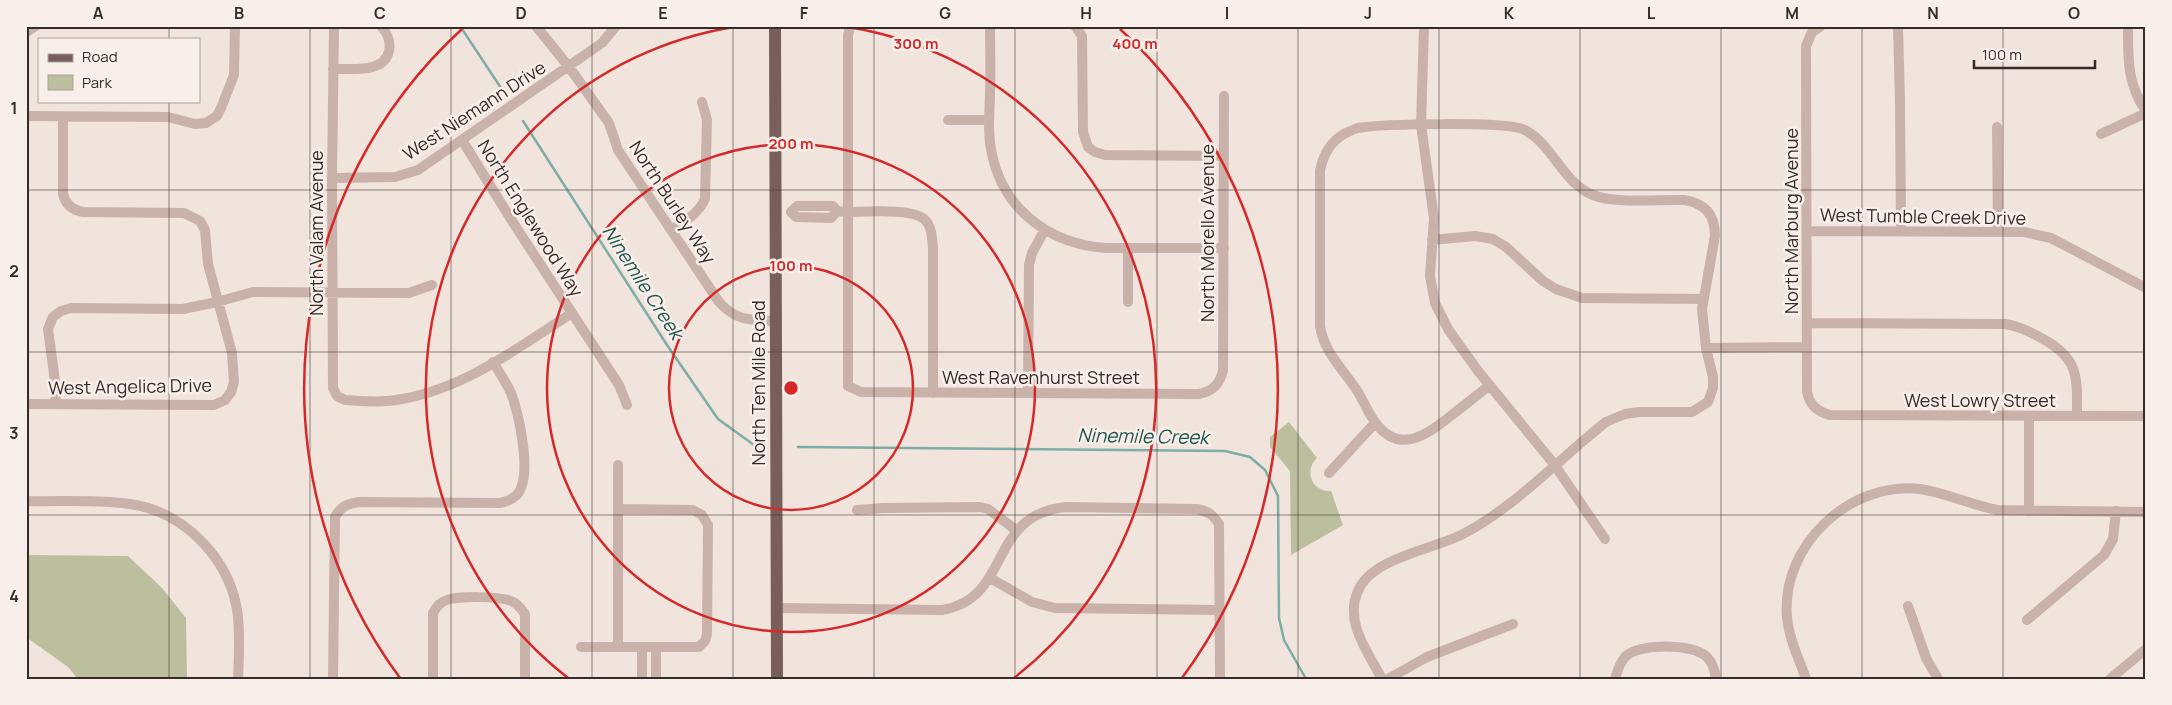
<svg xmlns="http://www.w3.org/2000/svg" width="2172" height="705" font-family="Manrope,sans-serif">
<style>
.green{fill:#bbbf9e}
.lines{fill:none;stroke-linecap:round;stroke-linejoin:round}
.stream{stroke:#7eada5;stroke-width:2.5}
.minor{stroke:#c9b2aa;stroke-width:10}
.major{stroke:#785f5b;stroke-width:12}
.grid{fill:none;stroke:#362b29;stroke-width:1;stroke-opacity:0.55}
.ring{fill:none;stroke:#d62828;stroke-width:2.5}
.labels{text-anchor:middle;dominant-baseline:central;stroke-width:5;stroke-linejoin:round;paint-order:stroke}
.street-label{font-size:18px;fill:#362b29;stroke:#f9efea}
.water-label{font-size:19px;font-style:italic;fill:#21564e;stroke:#f9efea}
.centre{fill:#d62828;stroke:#f9efea;stroke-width:2.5}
.ring-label{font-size:15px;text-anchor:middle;font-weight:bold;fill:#d62828;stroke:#f9efea;stroke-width:5;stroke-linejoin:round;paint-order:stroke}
.neatline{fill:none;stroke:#362b29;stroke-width:2}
.grid-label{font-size:16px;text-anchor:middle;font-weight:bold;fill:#362b29}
</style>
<rect width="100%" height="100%" fill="#f1e4dd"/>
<path class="green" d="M1289,422l28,36c-13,12 -6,34 14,33l12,34 -52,30 -1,-84 -20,-24v-10z
M26,555l102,1 34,32 24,30 1,61h-109l-10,-12 -42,-30z"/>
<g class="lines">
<path class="stream" d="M460,26l45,68
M523,121l144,224 51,74 36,26
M798,447l427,4 25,6 15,13 13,26 1,122 5,22 22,39"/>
<path class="minor" d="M334,26l-2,152 1,210 4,8 8,4c19,1 38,3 57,-1 63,-11 117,-52 170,-86
M536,26l33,41 40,56 9,27 101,152c17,19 32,18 56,19
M850,26l-2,10v350l13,6 338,2c14,-3 21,-10 24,-24l1,-274
M990,26c0,22 1,44 0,66 0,18 -3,38 1,57 10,59 57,95 115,99h118
M1075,26l7,10 1,96 5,15 7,5 10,3 119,1
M1424,26l-3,99 13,93 -4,58 5,27 13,26 30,42 76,93 51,75
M1821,26l-9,6 -6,14 1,346c3,13 9,19 23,23l316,1
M1898,26l2,75 1,130
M2128,26c0,31 -1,59 18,85
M26,32l10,-6
M333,69c18,-1 51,5 56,-18 2,-10 -1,-17 -8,-25
M26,116l142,1 27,7 11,-1 11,-7 4,-8 13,-33 1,-49
M948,120h41
M1997,127l1,105
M2101,134l45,-21
M462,140l52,84 105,161 8,20
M332,178l63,-1 23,-7 184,-127 14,-17
M837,211l-6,7 -35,-1 -5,-5 6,-6h36l4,5 10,1c17,0 65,-4 77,7 8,7 8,19 9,29v145
M672,230c13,-9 26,-16 33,-31l2,-79 -5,-18
M1808,231l216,1 27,6 95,50
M1432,240l43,-4 18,3 13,8 37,34 13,8 26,9 121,1
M1128,302v-54
M1808,323l197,1c14,2 24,7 36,14 39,20 36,40 36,78
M1706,348l101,-1
M1028,393l1,-128 3,-12 12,-22
M26,404l188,1 11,-5 6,-8 3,-10 -2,-29 -24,-89 -3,-34 -5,-9 -16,-8 -101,-1c-11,-2 -18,-8 -20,-19v-76
M56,404l-1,-23 -7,-52 5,-12 8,-6 10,-3 112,1 34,-7 36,-10 156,1 23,-8
M2029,416v95
M1329,473l46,-50
M26,501c34,1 70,-2 104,3 56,8 102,57 108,113 2,21 1,42 0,62
M857,510l26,-2 97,-1 8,2 28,21
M990,578l42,24 23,6 164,2
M1908,606l18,52 12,21
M776,608l166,2c71,-12 44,-95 124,-103l131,2c11,2 16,6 22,15l1,155
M2027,620l77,-65 9,-16 3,-28
M581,647h118l6,-6 2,-7 1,-109 -6,-10 -9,-5 -75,-1
M618,647v-182
M642,647v32
M656,647v32
M333,676l2,-159c6,-11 12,-13 24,-15l141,1c9,-2 18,-6 21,-15 9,-21 -2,-74 -10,-95 -5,-11 -12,-21 -18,-31
M433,679v-66c3,-6 7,-11 14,-13 12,-4 52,-4 64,1 7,2 10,8 14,13v65
M1382,679c-14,-27 -38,-57 -24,-88 13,-32 71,-41 101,-55 52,-25 101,-78 147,-114l19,-8 14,-2h53l16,-10 5,-14v-11l-7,-29 -4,-39 13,-73c0,-21 -10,-33 -31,-36 -25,-1 -69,4 -91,-5 -30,-12 -40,-50 -68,-65 -17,-9 -144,-6 -167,-2 -4,1 -10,4 -14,6 -14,8 -21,21 -24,37v155c4,27 24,44 38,66 6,10 10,21 17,30 25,35 54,11 78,-8 12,-9 24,-19 36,-28
M1388,679l39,-22 86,-33
M1615,679c2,-7 5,-17 10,-22 13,-14 68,-14 82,0 6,6 8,14 9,22
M1806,679c-7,-20 -17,-40 -19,-62 -6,-72 63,-136 133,-128 27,4 51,16 77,21l149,2
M2110,679l36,-30"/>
<path class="major" d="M775,26l2,653"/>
</g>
<path class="grid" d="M169,26v13M310,26v653M451,26v653M592,26v653M733,26v653M874,26v653M1015,26v653M1157,26v653M1298,26v653M1439,26v653M1580,26v653M1721,26v653M1862,26v653M2003,26v653M169,101v578M26,190h2120M26,352h2120M26,515h2120"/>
<g class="ring">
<circle cx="791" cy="388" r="122"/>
<circle cx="791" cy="388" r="244"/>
<path d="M568 678A366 366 0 0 1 734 27M848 27A366 366 0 0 1 1014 678"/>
<path d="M400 678A487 487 0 0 1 462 29M1120 29A487 487 0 0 1 1182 678"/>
</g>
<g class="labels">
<g class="street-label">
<text transform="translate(474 110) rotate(-33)">West Niemann Drive</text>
<text transform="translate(673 202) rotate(57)">North Burley Way</text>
<text transform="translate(1923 216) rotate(1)">West Tumble Creek Drive</text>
<text transform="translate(531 218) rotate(58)">North Englewood Way</text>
<text transform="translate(1791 221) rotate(-90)">North Marburg Avenue</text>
<text transform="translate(316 233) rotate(-90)">North Valam Avenue</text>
<text transform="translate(1207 233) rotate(-90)">North Morello Avenue</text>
<text x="1041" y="377">West Ravenhurst Street</text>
<text transform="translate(758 383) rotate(-90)">North Ten Mile Road</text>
<text transform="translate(130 386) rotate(-1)">West Angelica Drive</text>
<text x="1980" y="400">West Lowry Street</text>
</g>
<g class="water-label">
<text transform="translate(643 282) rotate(57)">Ninemile Creek</text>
<text transform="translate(1143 436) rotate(1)">Ninemile Creek</text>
</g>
</g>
<circle cx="791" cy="388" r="8" class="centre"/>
<g class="ring-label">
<text x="1135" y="49">400 m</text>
<text x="916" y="49">300 m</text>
<text x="791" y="149">200 m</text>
<text x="791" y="271">100 m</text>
</g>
<rect width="2172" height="705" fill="none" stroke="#f9efea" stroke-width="55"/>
<rect x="38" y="38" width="162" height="65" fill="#f9efea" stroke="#aba19d"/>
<rect x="48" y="54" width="25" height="8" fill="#785f5b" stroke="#aba19d"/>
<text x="82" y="62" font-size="15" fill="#362b29">Road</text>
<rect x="48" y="75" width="25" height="15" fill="#bbbf9e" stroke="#aba19d"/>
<text x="82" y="88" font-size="15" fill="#362b29">Park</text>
<path d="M1974 60v8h121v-8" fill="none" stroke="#362b29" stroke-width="2.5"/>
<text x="1982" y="60" font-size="15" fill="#362b29" stroke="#f9efea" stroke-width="4" paint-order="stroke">100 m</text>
<rect x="28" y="28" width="2116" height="650" class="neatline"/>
<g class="grid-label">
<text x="98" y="19">A</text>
<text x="239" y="19">B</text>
<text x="380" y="19">C</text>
<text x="521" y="19">D</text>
<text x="663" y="19">E</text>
<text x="804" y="19">F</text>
<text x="945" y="19">G</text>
<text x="1086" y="19">H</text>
<text x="1227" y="19">I</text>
<text x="1368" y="19">J</text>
<text x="1509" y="19">K</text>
<text x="1651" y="19">L</text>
<text x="1792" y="19">M</text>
<text x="1933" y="19">N</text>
<text x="2074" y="19">O</text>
<text x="14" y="114">1</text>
<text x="14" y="277">2</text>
<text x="14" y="439">3</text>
<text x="14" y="602">4</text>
</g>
</svg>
